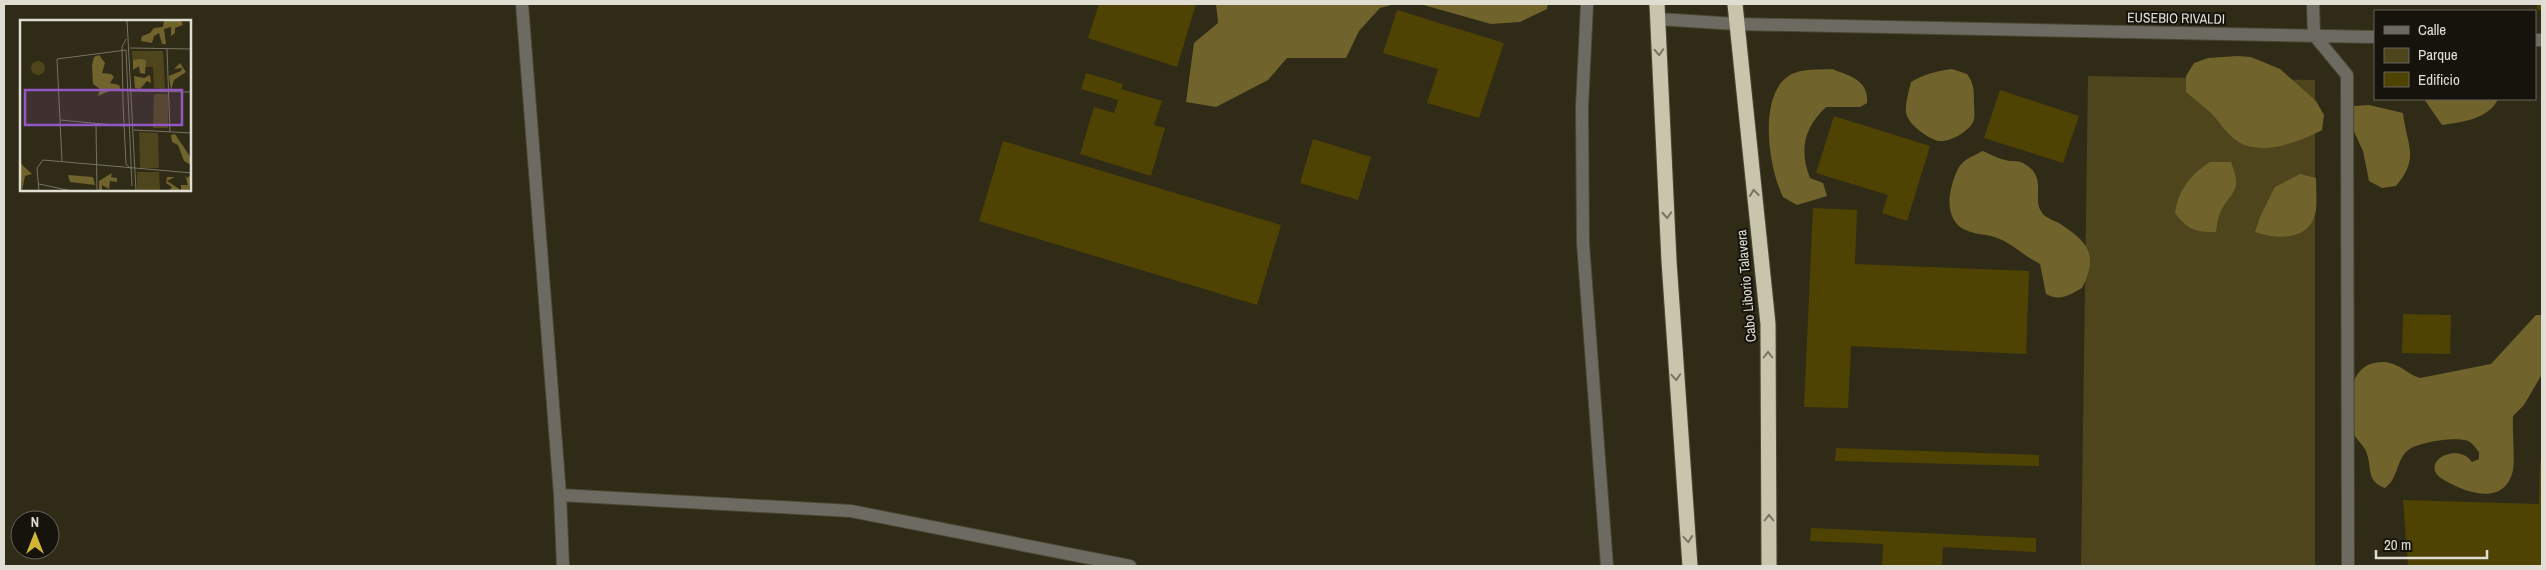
<svg xmlns="http://www.w3.org/2000/svg" width="2546" height="570" font-family="'Archivo Narrow',sans-serif">
<style>
.green{fill:#4e451c}
.forest{fill:#70642c}
.building{fill:#4f4304}
.lines{fill:none;stroke-linecap:round;stroke-linejoin:round}
.minor-casing{stroke:#4b4835;stroke-width:14}
.highway-casing{stroke:#4b4835;stroke-width:17}
.minor{stroke:#6d6b61;stroke-width:12}
.highway{stroke:#c9c4ac;stroke-width:15}
.oneway{stroke:#787464}
.labels{text-anchor:middle;dominant-baseline:central;stroke-width:4;stroke-linejoin:round;paint-order:stroke}
.street-label{font-size:14px;fill:#e0ded2;stroke:#15130b}
.inset-road{fill:none;stroke:#767362;stroke-width:1}
.view{fill:#9458c4;fill-opacity:0.15;stroke:#9458c4;stroke-width:2.5}
.inset-edge{fill:none;stroke:#e0ded2;stroke-width:2.5}
</style>
<rect width="100%" height="100%" fill="#2f2b17"/>
<path class="green" d="M2088,76l227,4v486h-234z"/>
<path class="forest" d="M1216,4h179l-15,4 -21,23 -13,27h-59l-19,22 -52,27 -30,-5 8,-59 24,-20z
M1420,4h128l-1,5 -27,13 -29,2z
M2237,56l14,1 29,12 36,32 8,14 -2,15c-23,12 -61,27 -85,11 -9,-6 -17,-18 -24,-26 -8,-8 -18,-15 -27,-23v-16l8,-13 14,-5z
M1832,69c18,7 37,11 35,34l-7,4h-34c-22,21 -27,43 -16,71l13,5 4,13 -30,9 -14,-8c-14,-28 -25,-98 4,-120 12,-9 31,-7 45,-8z
M1952,69l15,5c7,9 7,18 7,29 0,5 1,11 0,16 -2,11 -23,23 -34,22 -11,-1 -32,-17 -34,-28 -1,-10 3,-22 5,-31 13,-8 26,-11 41,-13z
M2424,99h74c-9,20 -36,23 -56,26z
M2369,105l34,8c4,34 17,44 -7,73l-14,2 -13,-7 -6,-30 -13,-28 4,-17z
M1983,151c7,3 14,7 22,9 5,2 13,0 18,3 28,15 5,38 22,53 4,3 10,5 14,7 29,19 40,31 23,65 -13,7 -22,14 -36,6l-6,-30c-15,-7 -28,-21 -43,-26 -9,-4 -20,-3 -29,-7 -20,-7 -21,-29 -16,-46 7,-23 10,-24 31,-34z
M2210,162h21c13,33 -2,28 -12,54 -2,5 -2,11 -3,16 -20,1 -29,-3 -41,-19 4,-24 15,-38 35,-51z
M2300,174l16,4c0,10 1,22 0,32 -5,31 -38,30 -61,22l5,-15 15,-30z
M2536,315h6v59l-18,31 -11,11c-1,15 2,41 0,54 -8,37 -47,23 -69,10 -28,-16 13,-40 28,-18l7,-3v-7c-3,-3 -6,-9 -11,-11 -12,-5 -53,1 -62,11 -10,11 -8,26 -21,36 -19,-7 -13,-19 -18,-34 -2,-9 -12,-14 -14,-23 -2,-5 -2,-13 -2,-19 -2,-22 2,-50 32,-50 17,1 22,11 37,16l71,-14z"/>
<path class="building" d="M1099,4h97l-19,63 -89,-29z
M2537,4h5v6h-5z
M1397,10l107,33 -25,75 -52,-15 11,-34 -55,-16z
M1086,73l37,11 -2,5 41,12 -8,24 11,3 -14,48 -71,-22 14,-47 20,6 4,-13 -37,-11z
M2000,90l79,26 -16,47 -79,-25z
M1834,116l96,30 -23,75 -25,-8 6,-18 -72,-22z
M1313,139l58,18 -13,43 -58,-17z
M1003,141l278,84 -24,80 -278,-84z
M1813,208l44,2 -2,54 174,7 -3,83 -175,-8 -3,62 -44,-1z
M2403,314l48,1 -1,39 -48,-1z
M1836,448l203,7v11l-204,-5z
M2540,461h2v105h-134l-5,-66 136,4z
M1811,528l225,10v14l-93,-5 -1,19h-60l1,-22 -73,-3z"/>
<g class="lines">
<defs>
<path id="minor" d="M522,4l38,491 3,71
M1587,4l-5,103 1,136 24,323
M2313,4l1,31 33,40 1,491
M1658,19l78,5 639,13
M2535,40h7
M560,495l291,16 279,55"/>
<path id="highway" d="M1657,4l12,257 21,305
M1735,4l33,320 1,242"/>
</defs>
<use href="#minor" class="minor-casing"/>
<use href="#highway" class="highway-casing"/>
<use href="#minor" class="minor"/>
<use href="#highway" class="highway"/>
</g>
<defs><path id="oneway-chevron" d="M-2-3.5L2.5 0L-2 3.5" fill="none" stroke-width="1.6" stroke-linecap="round" stroke-linejoin="round" transform="scale(1.25)"/></defs>
<g class="oneway">
<use href="#oneway-chevron" transform="translate(1659 52) rotate(87)"/>
<use href="#oneway-chevron" transform="translate(1754 193) rotate(-96)"/>
<use href="#oneway-chevron" transform="translate(1667 215) rotate(87)"/>
<use href="#oneway-chevron" transform="translate(1768 355) rotate(-90)"/>
<use href="#oneway-chevron" transform="translate(1676 377) rotate(86)"/>
<use href="#oneway-chevron" transform="translate(1769 518) rotate(-90)"/>
<use href="#oneway-chevron" transform="translate(1688 539) rotate(85)"/>
</g>
<g class="labels">
<g class="street-label">
<text transform="translate(2176 18) rotate(1)">EUSEBIO RIVALDI</text>
<text transform="translate(1746 286) rotate(-95)">Cabo Liborio Talavera</text>
</g>
</g>
<g transform="translate(20 20)">
<rect width="171" height="171" fill="#2f2b17"/>
<path d="M112,31h31l2,38 -11,-1 -1,-21h-20zM11 48a7 7 0 1 1 14 0a7 7 0 1 1-14 0ZM134,74h14v34h-15zM119,112l19,1 1,35h-19zM117,152h22l1,19h-23z" fill="#4e451c"/>
<path d="M144,0h17l2,5 -8,3v5l-4,3v-9l-7,2 2,15h-4l-3,-11 -5,3 -2,7 -11,-2 1,-5 8,-3 4,-5 9,-1zM79,35l6,8 -3,10 9,1 3,3 -4,6 9,2 2,5h-9l-14,6 2,-7 -7,-5 -1,-19 2,-8zM120,39l6,1 -1,14 -5,-1 -1,-7 -6,4v-10zM160,43l6,9 -12,8 -3,10 -2,-14 12,-5 1,-3 -8,1zM130,55l1,8 -4,-2 -7,8 -5,-1 -1,-12 10,2zM155,114l16,24v7l-7,-4 -6,-16 -6,-3 -1,-7zM0,143l12,11 -7,2 -3,15zM92,153l-1,4 6,1v4l-7,-1 -1,8 -7,-4v6h-3v-10zM48,155l25,2 2,8 -25,-3zM165,155l2,3 4,-3 -2,16h-20l3,-4 -6,-4 1,-6h8l-8,4 14,9v-5h7z" fill="#70642c"/>
<path class="inset-road" d="M107,0l9,171M106,19l-4,8 1,57 3,60 5,5M110,28l62,1M147,29l3,83M106,30l6,136M109,71l63,1M40,100l64,6M76,105l1,66M114,110l58,3M42,141l-5,-102 69,-9M19,164l33,7M19,171l-2,-23 6,-8 149,13"/>
<path class="view" d="M5,70h157v35h-157z"/>
<rect width="171" height="171" class="inset-edge"/>
</g>
<rect width="2546" height="570" fill="none" stroke="#e0ded2" stroke-width="10"/>
<rect x="2374" y="10" width="162" height="90" fill="#15130b" stroke="#66645b"/>
<rect x="2384" y="26" width="25" height="8" fill="#6d6b61" stroke="#66645b"/>
<text x="2418" y="35" font-size="15" fill="#e0ded2">Calle</text>
<rect x="2384" y="48" width="25" height="15" fill="#4e451c" stroke="#66645b"/>
<text x="2418" y="60" font-size="15" fill="#e0ded2">Parque</text>
<rect x="2384" y="72" width="25" height="15" fill="#4f4304" stroke="#66645b"/>
<text x="2418" y="85" font-size="15" fill="#e0ded2">Edificio</text>
<g transform="translate(35 535)"><circle r="24" fill="#15130b" stroke="#66645b"/>
<path d="M0-4L9 19L0 12L-9 19Z" fill="#d1b736"/>
<text y="-8" font-size="14" font-weight="bold" text-anchor="middle" fill="#e0ded2">N</text>
</g>
<path d="M2376 550v8h111v-8" fill="none" stroke="#e0ded2" stroke-width="2.5"/>
<text x="2384" y="550" font-size="15" fill="#e0ded2" stroke="#15130b" stroke-width="4" paint-order="stroke">20 m</text>
</svg>
